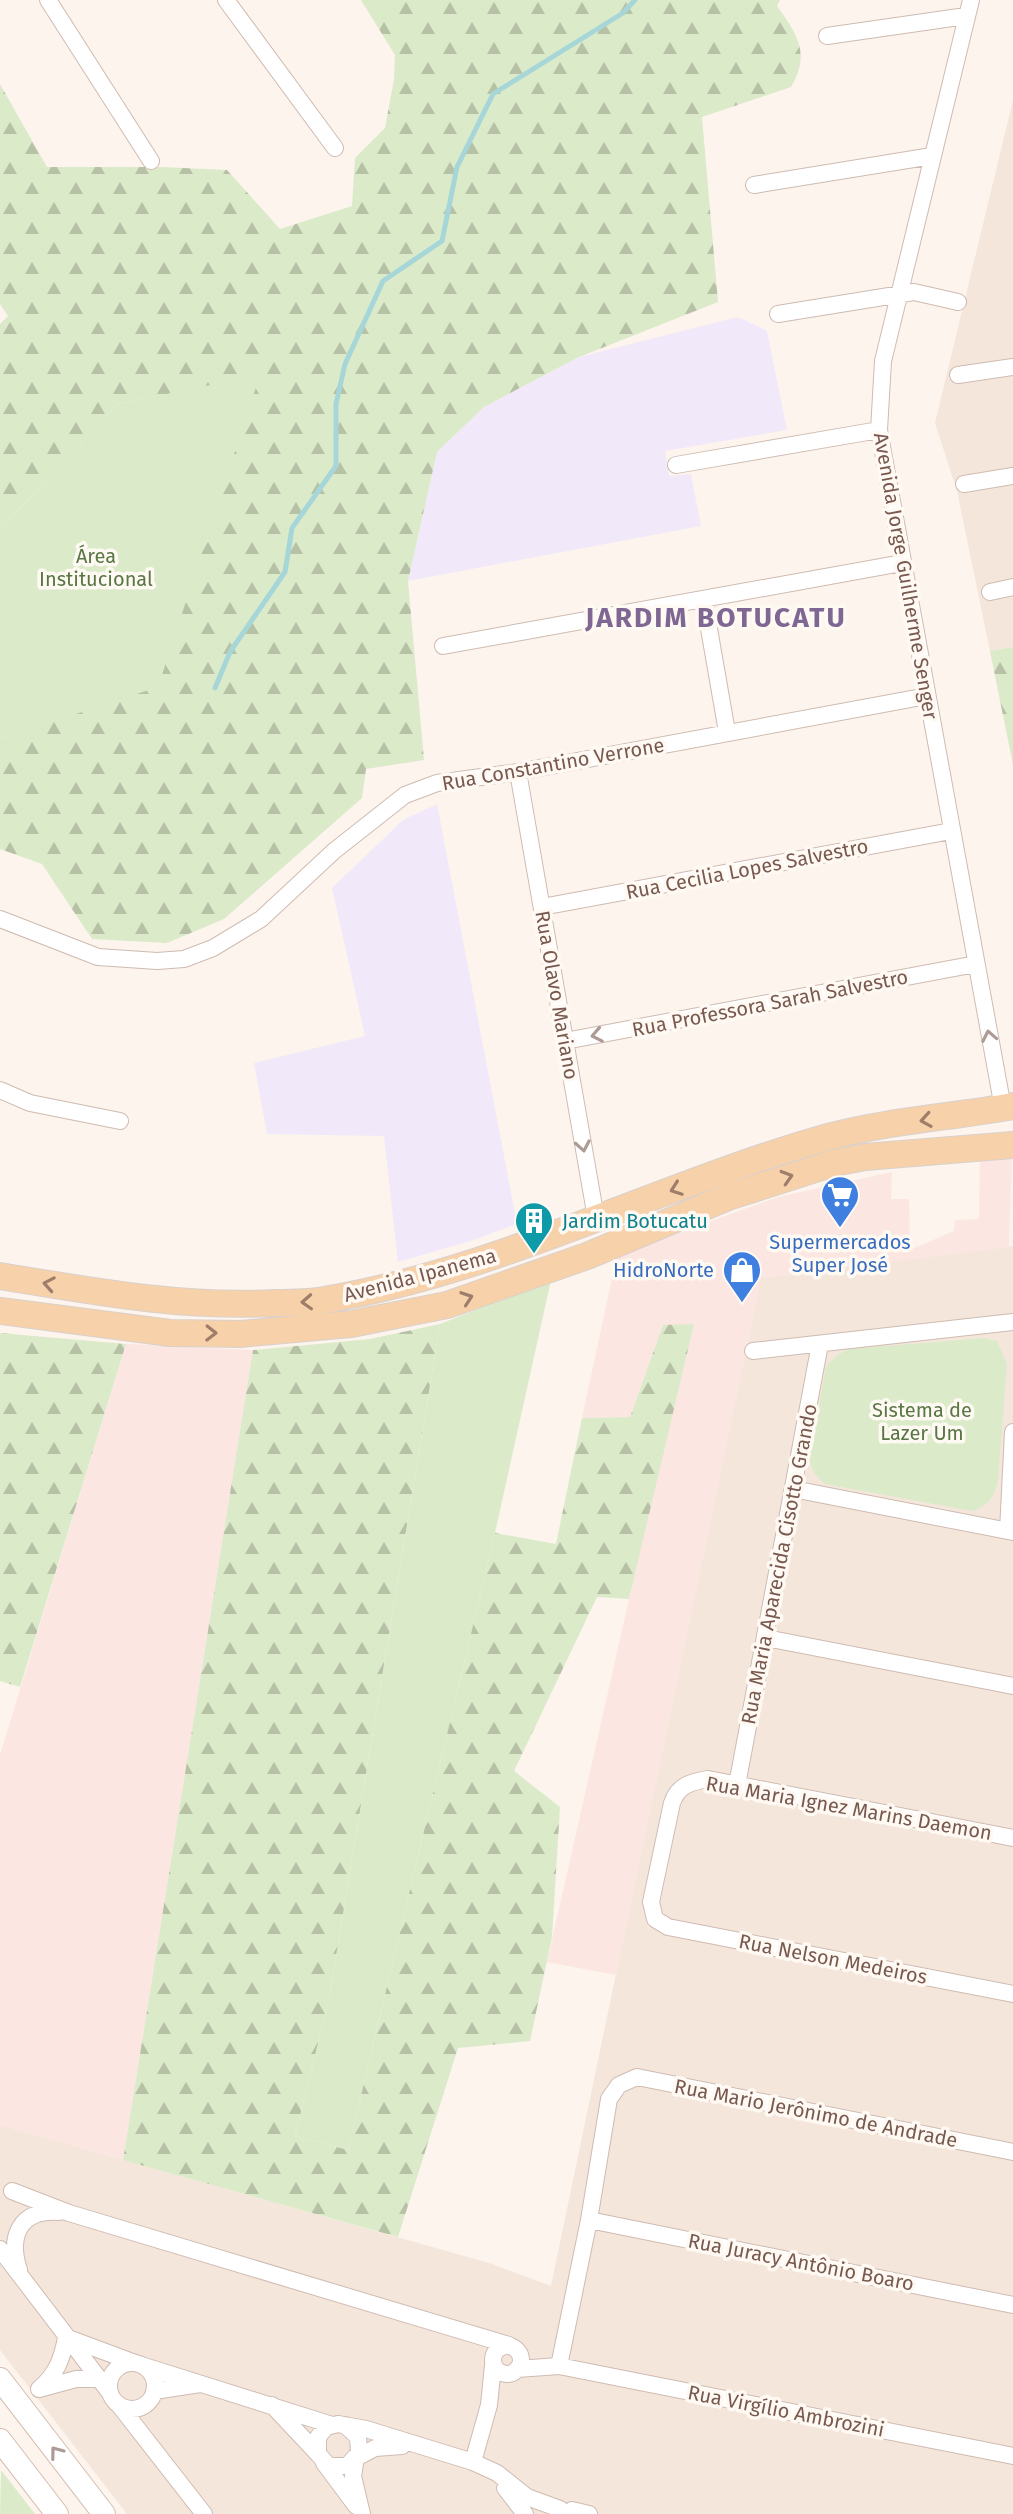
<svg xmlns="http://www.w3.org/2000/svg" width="1013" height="2514" font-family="'Fira Sans',sans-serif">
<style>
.residential{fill:#f4e6db}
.commercial{fill:#fce6e1}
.education{fill:#f1e9f9}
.green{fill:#dbebca}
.forest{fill:url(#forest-firs)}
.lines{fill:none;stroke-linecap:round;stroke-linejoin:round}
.stream{stroke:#a7d6d8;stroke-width:5}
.street-casing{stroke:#cfbbb1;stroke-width:18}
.secondary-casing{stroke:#d5bdb1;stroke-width:24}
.primary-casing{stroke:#d9d1ce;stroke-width:28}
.street{stroke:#fff;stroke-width:16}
.secondary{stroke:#fff;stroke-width:22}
.primary{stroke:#f7d1a9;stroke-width:26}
.oneway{stroke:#ae9b95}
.oneway2{stroke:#9e7d6a}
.labels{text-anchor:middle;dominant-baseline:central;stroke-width:7;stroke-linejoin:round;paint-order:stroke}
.park-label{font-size:20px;fill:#587744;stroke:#fff9f3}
.street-label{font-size:20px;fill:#78594f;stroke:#fff9f3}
.culture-label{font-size:20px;fill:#0d838f;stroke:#fff9f3;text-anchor:start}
.shop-label{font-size:20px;fill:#366cbe;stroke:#fff9f3}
.district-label{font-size:28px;font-weight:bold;letter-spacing:2px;fill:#7f6793;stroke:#fff9f3}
</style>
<defs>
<pattern id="forest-firs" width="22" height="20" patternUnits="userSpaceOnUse" patternTransform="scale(2)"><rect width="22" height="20" fill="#dbebca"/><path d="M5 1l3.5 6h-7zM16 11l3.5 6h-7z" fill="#b6c1a6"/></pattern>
</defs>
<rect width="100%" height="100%" fill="#fcf4ed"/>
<path class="residential" d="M1013,100v547l-23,4 -33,-160 -22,-68z
M1013,1246v1268h-886l-127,-164v-225l489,138 62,23 210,-1008z"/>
<path class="commercial" d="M1012,1156l-3,91 -248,31 -145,697 -69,-13 144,-637h-28l-33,92 -48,1 35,-163 161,-58 114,-25 -1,27h18l1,51 44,-19 1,-11 24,-1 1,-59z
M126,1344l127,6 -130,810 -123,-35v-370z"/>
<path class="education" d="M738,317l29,14 20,99 -122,21 4,25 22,-2 10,52 -293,55 29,-129 47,-45 95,-50z
M437,804l80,420 -43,16 -76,22 -14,-126 -117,-2 -13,-71 111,-27 -33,-148 71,-68z"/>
<path class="green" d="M261,374l-103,314 -158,51v-209l117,-126z
M551,1280l-56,253 -147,617 -53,-14 34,-137 111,-675z
M984,1338l13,3 10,23 -9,116c-4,18 -9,25 -26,31l-147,-27 -10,-10 -6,-13 17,-95 11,-11 12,-6z
M1,2470l34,44h-35z"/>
<path class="forest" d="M361,0h419l-3,6c20,28 34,47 14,81l-89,30 16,185 -139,55 -95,50 -47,45 -29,129 16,179 -58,9 -4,29 -138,121 -57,24 -75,-4 -50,-75 -42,-15v-110l158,-52 102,-312 -143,29 -117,126v-206l8,-8 -8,-12v-220l47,83h115l65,3 53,59 72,-23 3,-48 30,-30 9,-49 1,-24z
M1013,647v118l-23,-114z
M440,1324l-111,675 -34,137 53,14 147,-617 61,11 26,-126 48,-1 33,-92 31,-1 -65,275 -32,-2 -83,174 46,36 -8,130 -22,104 -72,7 -60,189 -275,-77 130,-810 117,-11z
M0,1333l126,11 -106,343 -20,-6z"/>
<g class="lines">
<path class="stream" d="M215,688l15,-36 55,-80 7,-44 44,-62v-62l9,-40 38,-83 59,-40 15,-74 36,-73 130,-81 12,-13"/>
<defs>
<path id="street" d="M48,0l103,161
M226,0l109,148
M971,0l-88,361 -4,69 124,678
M827,36l139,-20
M754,185l178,-29
M778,314l136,-22 44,10
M958,375l55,-8
M676,465l203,-35
M964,484l49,-8
M990,592l23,-5
M704,600l23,132
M443,646l459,-83
M518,772l78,446
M542,907l409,-76
M0,919l98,38 59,4 27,-2 29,-11 48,-29 73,-68 71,-56 32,-12 81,-11 409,-76
M565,1041l411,-77
M0,1090l30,13 90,18
M753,1351l260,-29
M793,1489l220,43
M1008,1531l5,-99
M766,1638l247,48
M737,1785l83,-441
M1013,1838l-305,-59c-17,3 -30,6 -36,24l-21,99 4,17 13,8 345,67
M12,2191l57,22 440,132
M589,2220l424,85
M0,2249l110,144
M19,2270c-11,-34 1,-61 40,-58
M66,2338c-4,21 -10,37 -27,51l37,-10h23
M68,2338l67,25
M493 2360a14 14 0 1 1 28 0a14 14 0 1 1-28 0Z
M109 2386a23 23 0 1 1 46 0a23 23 0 1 1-46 0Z
M141,2365l191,60
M559,2366l30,-146 20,-121 10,-14 18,-8 376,75
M517,2369l42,-3 454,90
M154,2391l46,-7
M119,2405l85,109
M272,2405l46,49
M345,2425l13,12 1,16 -12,13h-18l-11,-12v-17l8,-10 12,-3 28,5 107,33 24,11 30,24 33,12
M473,2462l16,-57 4,-40
M324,2463l32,43
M505,2488l20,26
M572,2510l17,4
M362,2514l-9,-38 3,-18 19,-10 27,-2"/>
<path id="secondary" d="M0,2379l104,135
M0,2440l57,74"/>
<path id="primary" d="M0,1276c91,15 183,32 275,27 16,0 33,0 49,-3 175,-29 334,-115 504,-163 59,-16 125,-20 185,-31
M0,1311l170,22 70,1 111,-10 96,-19 140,-49 141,-59 106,-34 31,-6 148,-12"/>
</defs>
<use href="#street" class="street-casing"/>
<use href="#secondary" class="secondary-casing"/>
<use href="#primary" class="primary-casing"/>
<use href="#street" class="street"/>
<use href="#secondary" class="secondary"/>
<use href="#primary" class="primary"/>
</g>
<defs><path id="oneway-chevron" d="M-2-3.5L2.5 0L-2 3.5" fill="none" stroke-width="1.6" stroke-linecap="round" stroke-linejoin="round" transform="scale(2)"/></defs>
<g class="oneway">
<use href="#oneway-chevron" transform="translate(597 1035) rotate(169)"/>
<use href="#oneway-chevron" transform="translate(989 1036) rotate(-101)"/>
<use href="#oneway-chevron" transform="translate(583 1146) rotate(80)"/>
<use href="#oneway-chevron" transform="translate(56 2452) rotate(-127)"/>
</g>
<g class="oneway2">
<use href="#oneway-chevron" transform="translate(926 1120) rotate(171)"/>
<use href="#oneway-chevron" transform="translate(787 1177) rotate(-17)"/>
<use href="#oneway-chevron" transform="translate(676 1189) rotate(160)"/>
<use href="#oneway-chevron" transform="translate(49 1284) rotate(-170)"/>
<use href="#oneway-chevron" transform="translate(467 1298) rotate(-19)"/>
<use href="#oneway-chevron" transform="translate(307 1302) rotate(177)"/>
<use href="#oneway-chevron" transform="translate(211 1333) rotate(1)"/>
</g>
<defs>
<symbol id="supermarket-pin" viewBox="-11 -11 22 30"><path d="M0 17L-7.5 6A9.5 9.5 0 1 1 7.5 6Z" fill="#3f7fe0" stroke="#fff9f3"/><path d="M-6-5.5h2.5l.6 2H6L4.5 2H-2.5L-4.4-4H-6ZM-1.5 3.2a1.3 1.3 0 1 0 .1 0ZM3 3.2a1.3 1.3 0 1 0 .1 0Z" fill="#fff"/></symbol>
<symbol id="building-pin" viewBox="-11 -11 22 30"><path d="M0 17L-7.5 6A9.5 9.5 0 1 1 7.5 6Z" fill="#0f9aa8" stroke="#fff9f3"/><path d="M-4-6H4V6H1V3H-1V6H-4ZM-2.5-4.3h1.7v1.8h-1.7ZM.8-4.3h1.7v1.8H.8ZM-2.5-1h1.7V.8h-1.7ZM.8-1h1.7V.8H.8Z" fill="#fff"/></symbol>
<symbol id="shop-pin" viewBox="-11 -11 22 30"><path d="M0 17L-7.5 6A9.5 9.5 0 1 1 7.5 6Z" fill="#3f7fe0" stroke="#fff9f3"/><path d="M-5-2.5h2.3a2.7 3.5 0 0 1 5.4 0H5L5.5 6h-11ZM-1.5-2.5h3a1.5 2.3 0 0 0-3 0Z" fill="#fff"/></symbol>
</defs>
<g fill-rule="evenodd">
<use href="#supermarket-pin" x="818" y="1173" width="44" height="60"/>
<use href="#building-pin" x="512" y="1199" width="44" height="60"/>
<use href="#shop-pin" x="720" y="1248" width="44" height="60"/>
</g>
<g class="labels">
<g class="park-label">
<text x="96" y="556">Área<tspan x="96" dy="23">Institucional</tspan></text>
<text x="922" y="1410">Sistema de<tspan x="922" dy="23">Lazer Um</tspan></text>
</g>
<g class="street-label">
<text transform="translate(906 576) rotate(80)">Avenida Jorge Guilherme Senger</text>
<text transform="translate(553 764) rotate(-10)">Rua Constantino Verrone</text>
<text transform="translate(747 869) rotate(-11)">Rua Cecilia Lopes Salvestro</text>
<text transform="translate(557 995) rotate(80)">Rua Olavo Mariano</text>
<text transform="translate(770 1003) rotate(-11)">Rua Professora Sarah Salvestro</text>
<text transform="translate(420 1275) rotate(-15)">Avenida Ipanema</text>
<text transform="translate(779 1564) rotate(-79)">Rua Maria Aparecida Cisotto Grando</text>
<text transform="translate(849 1808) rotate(10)">Rua Maria Ignez Marins Daemon</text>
<text transform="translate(833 1959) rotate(11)">Rua Nelson Medeiros</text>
<text transform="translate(816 2113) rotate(11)">Rua Mario Jerônimo de Andrade</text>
<text transform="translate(801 2262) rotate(11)">Rua Juracy Antônio Boaro</text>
<text transform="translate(786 2411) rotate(11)">Rua Virgílio Ambrozini</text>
</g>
<g class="culture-label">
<text x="562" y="1221">Jardim Botucatu</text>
</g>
<g class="shop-label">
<text x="840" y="1242">Supermercados<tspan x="840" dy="23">Super José</tspan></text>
<text x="714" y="1270" text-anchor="end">HidroNorte</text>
</g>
<g class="district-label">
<text x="716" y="617">JARDIM BOTUCATU</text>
</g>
</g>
</svg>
